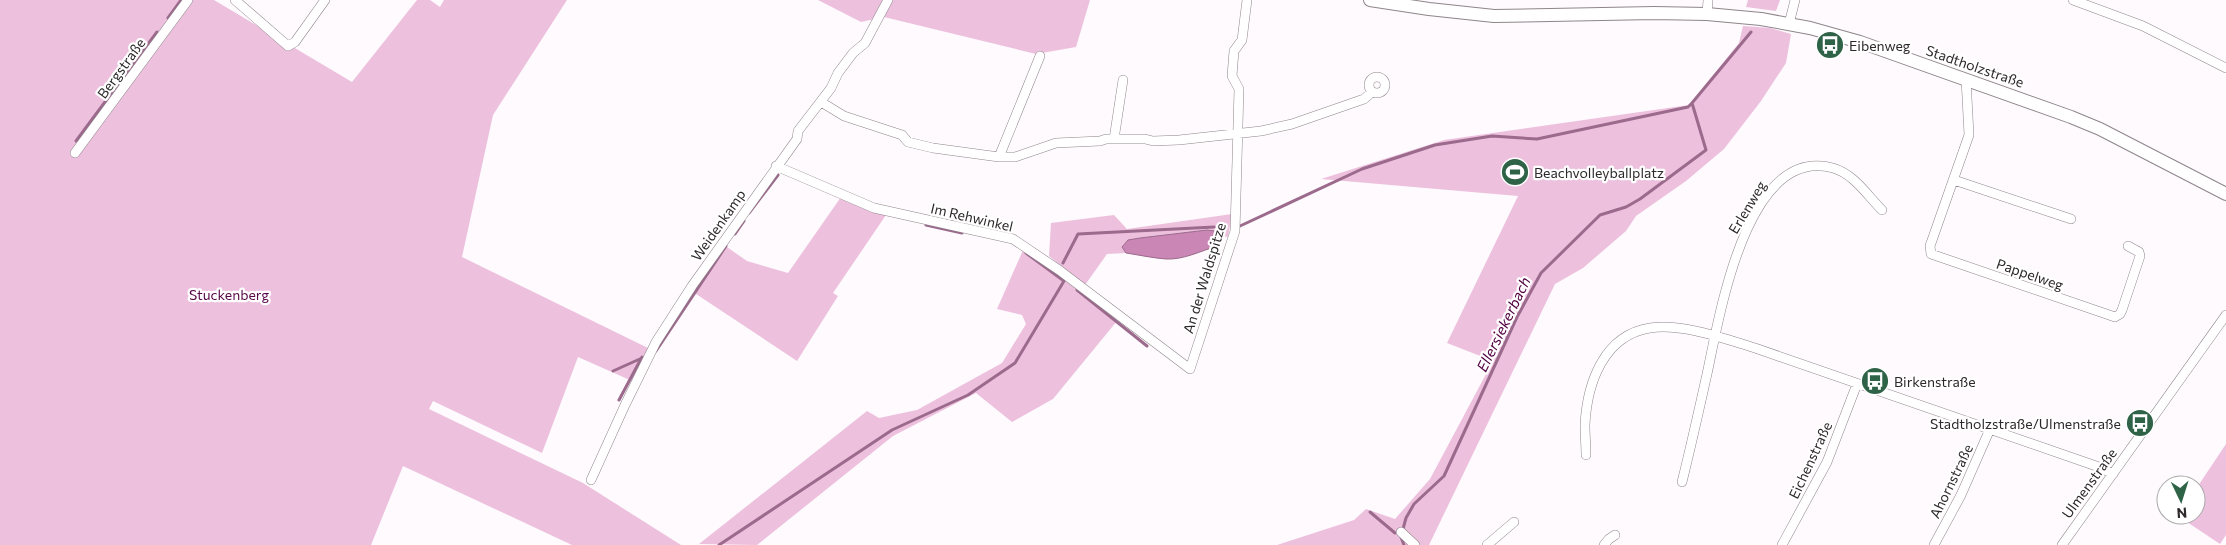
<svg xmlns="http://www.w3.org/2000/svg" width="2226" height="545" font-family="Commissioner,sans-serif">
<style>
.green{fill:#edc1de}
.water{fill:#ca86b5;stroke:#9b6a8c}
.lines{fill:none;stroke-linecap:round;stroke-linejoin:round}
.stream{stroke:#9b6a8c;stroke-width:3}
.street-casing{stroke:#8f858b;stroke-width:10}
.secondary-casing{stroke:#8f858b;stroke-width:14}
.street{stroke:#fff;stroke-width:9}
.secondary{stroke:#fff;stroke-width:12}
.labels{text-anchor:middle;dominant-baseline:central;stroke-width:4.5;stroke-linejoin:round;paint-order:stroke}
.poi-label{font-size:14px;fill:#2d292b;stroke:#fff;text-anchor:start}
.street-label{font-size:14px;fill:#2d292b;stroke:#fff}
.park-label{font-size:14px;fill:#590648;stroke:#fff}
.water-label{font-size:15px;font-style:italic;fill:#520041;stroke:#fff}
</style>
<rect width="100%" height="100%" fill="#fefafd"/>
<path class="green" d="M0,0h214l138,82 65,-82h13l10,7 4,-7h123l-74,115 -31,142 186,91 -16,33 -54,-24 -36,96 -109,-52 -4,8 154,74 98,62h-109l-169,-79 -32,79h-371z
M818,0h272l-14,47 -40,7 -152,-37 -23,5z
M1748,0h32l-4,11 -30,-4z
M1743,26l27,2 21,6 -5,29 -25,38 -37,48 -38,32 -50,35 -10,15 -43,37 -28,16 -126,261h-152l77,-25 12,-11 29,10 35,-40 63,-118 -46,-18 71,-147 -197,-17 123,-39 245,-35 50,-62z
M841,197l45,18 -53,78 5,3 -41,65 -104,-69 31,-47 23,16 41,12z
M1232,214l-4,23c-9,-1 -12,-6 -21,-7l-79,10 -6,7 4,6 -19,1 -22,31 -36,-29 2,-33 63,-8 13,14z
M1024,248l93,73 -64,78 -41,23 -36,-29 -83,43 -136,109 -58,-1 168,-133 12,7 38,-8 85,-47 24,-39 -4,-9 -25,-6z
M2226,444v91l-6,9 -42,-28 18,-1v-26z"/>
<path class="water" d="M1207,230l8,1 6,5 -4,10c-16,5 -34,14 -51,13 -13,-1 -27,-4 -40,-6l-4,-6 6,-7 12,-2z"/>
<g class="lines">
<path class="stream" d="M168,18l13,-18
M76,141l81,-109
M749,213l29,-38
M926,225l36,8
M1240,226l122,-57 73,-24 57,-9 45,3 151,-32 4,-4
M735,234l9,-13
M1063,263l15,-29 136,-7
M1077,290l70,56
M656,351l70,-105
M613,371l29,-13
M619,400l23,-43
M1370,512l25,21
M1403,529l3,-11 8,-14 30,-28 73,-159 24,-44 59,-58 26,-8 14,-8 66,-49 -14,-47 59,-71
M1401,537l3,8
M719,545l173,-115 76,-35 47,-32 49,-82 -38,-28"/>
<defs>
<path id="street" d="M235,0l53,46 7,-4 30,-42
M2073,0l70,26 83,42
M1707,14l1,-14
M1789,24l6,-24
M1369 85a8 8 0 1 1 16 0a8 8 0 1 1-16 0Z
M1966,79l3,56 -39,111 1,8 184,63 5,-3 2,-4 18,-54 -1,-4 -11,-6
M821,102l23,14 58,19 6,7 25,6 66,9h16l41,-14 44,-2 6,-2h39l8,2 26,-1 82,-9 31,-7 72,-25 8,-7
M1114,139l9,-59
M75,153l113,-153
M999,157l41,-101
M776,166l98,42 139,31 46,31 131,99 45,-138 4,-142 -7,-13 2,-25 8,-11 5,-40
M1954,180l117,39
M1586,455c0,-10 -1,-20 -1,-30 2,-42 19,-90 65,-97 32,-5 75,11 105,20l344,119 14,7
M591,480l34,-75 31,-63 36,-56 105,-147 1,-8 33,-43 7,-15 15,-20 12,-10 23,-43
M1682,482c9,-36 17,-72 25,-108 12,-55 39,-230 126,-206 21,6 34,27 49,42
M1401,532l14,13
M1487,545l27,-23
M1604,545l5,-6 6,-4
M1782,545l45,-83 30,-78
M1934,545l27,-50 29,-66
M2062,545l164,-230"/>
<path id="secondary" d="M1370,0l59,9 65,7 160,-3 53,1 54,5 49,9 50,14 211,75 29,12 126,65"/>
</defs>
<use href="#street" class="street-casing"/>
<use href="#secondary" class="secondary-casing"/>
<use href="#street" class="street"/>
<use href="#secondary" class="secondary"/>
</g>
<defs>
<symbol id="bus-disc" viewBox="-11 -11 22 22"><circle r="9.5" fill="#2f6348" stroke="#fff"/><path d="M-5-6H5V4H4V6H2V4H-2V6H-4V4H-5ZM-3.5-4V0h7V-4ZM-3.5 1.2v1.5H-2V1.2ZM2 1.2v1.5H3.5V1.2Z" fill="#fff"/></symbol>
<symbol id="stadium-disc" viewBox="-11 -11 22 22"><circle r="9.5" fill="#2f6348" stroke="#fff"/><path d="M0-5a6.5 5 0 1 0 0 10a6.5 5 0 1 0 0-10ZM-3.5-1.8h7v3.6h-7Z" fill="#fff"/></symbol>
</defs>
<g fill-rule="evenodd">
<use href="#bus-disc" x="1814" y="29" width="32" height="32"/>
<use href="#stadium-disc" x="1499" y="156" width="32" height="32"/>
<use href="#bus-disc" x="1859" y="365" width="32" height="32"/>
<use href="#bus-disc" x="2124" y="407" width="32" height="32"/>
</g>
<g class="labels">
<g class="poi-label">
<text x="1849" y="45">Eibenweg</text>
<text x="1534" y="172">Beachvolleyballplatz</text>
<text x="1894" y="381">Birkenstraße</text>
<text x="2121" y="423" text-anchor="end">Stadtholzstraße/Ulmenstraße</text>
</g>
<g class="street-label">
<text transform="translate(1975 66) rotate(19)">Stadtholzstraße</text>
<text transform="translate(121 68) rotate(-54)">Bergstraße</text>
<text transform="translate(1747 207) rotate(-59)">Erlenweg</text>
<text transform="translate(972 217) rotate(13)">Im Rehwinkel</text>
<text transform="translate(718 225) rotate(-55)">Weidenkamp</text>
<text transform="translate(2030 274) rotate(19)">Pappelweg</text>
<text transform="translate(1204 278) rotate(-73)">An der Waldspitze</text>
<text transform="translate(1810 460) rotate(-65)">Eichenstraße</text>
<text transform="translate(1951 481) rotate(-64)">Ahornstraße</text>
<text transform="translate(2089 483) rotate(-54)">Ulmenstraße</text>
</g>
<g class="park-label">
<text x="229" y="294">Stuckenberg</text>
</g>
<g class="water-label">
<text transform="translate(1503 324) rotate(-64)">Ellersiekerbach</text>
</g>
</g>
<g transform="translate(2181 500) rotate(176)"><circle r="24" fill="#ffffff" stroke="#aba9aa"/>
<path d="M0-4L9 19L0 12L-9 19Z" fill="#2f6348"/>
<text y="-8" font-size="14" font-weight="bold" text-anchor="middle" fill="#2d292b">N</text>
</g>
</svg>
